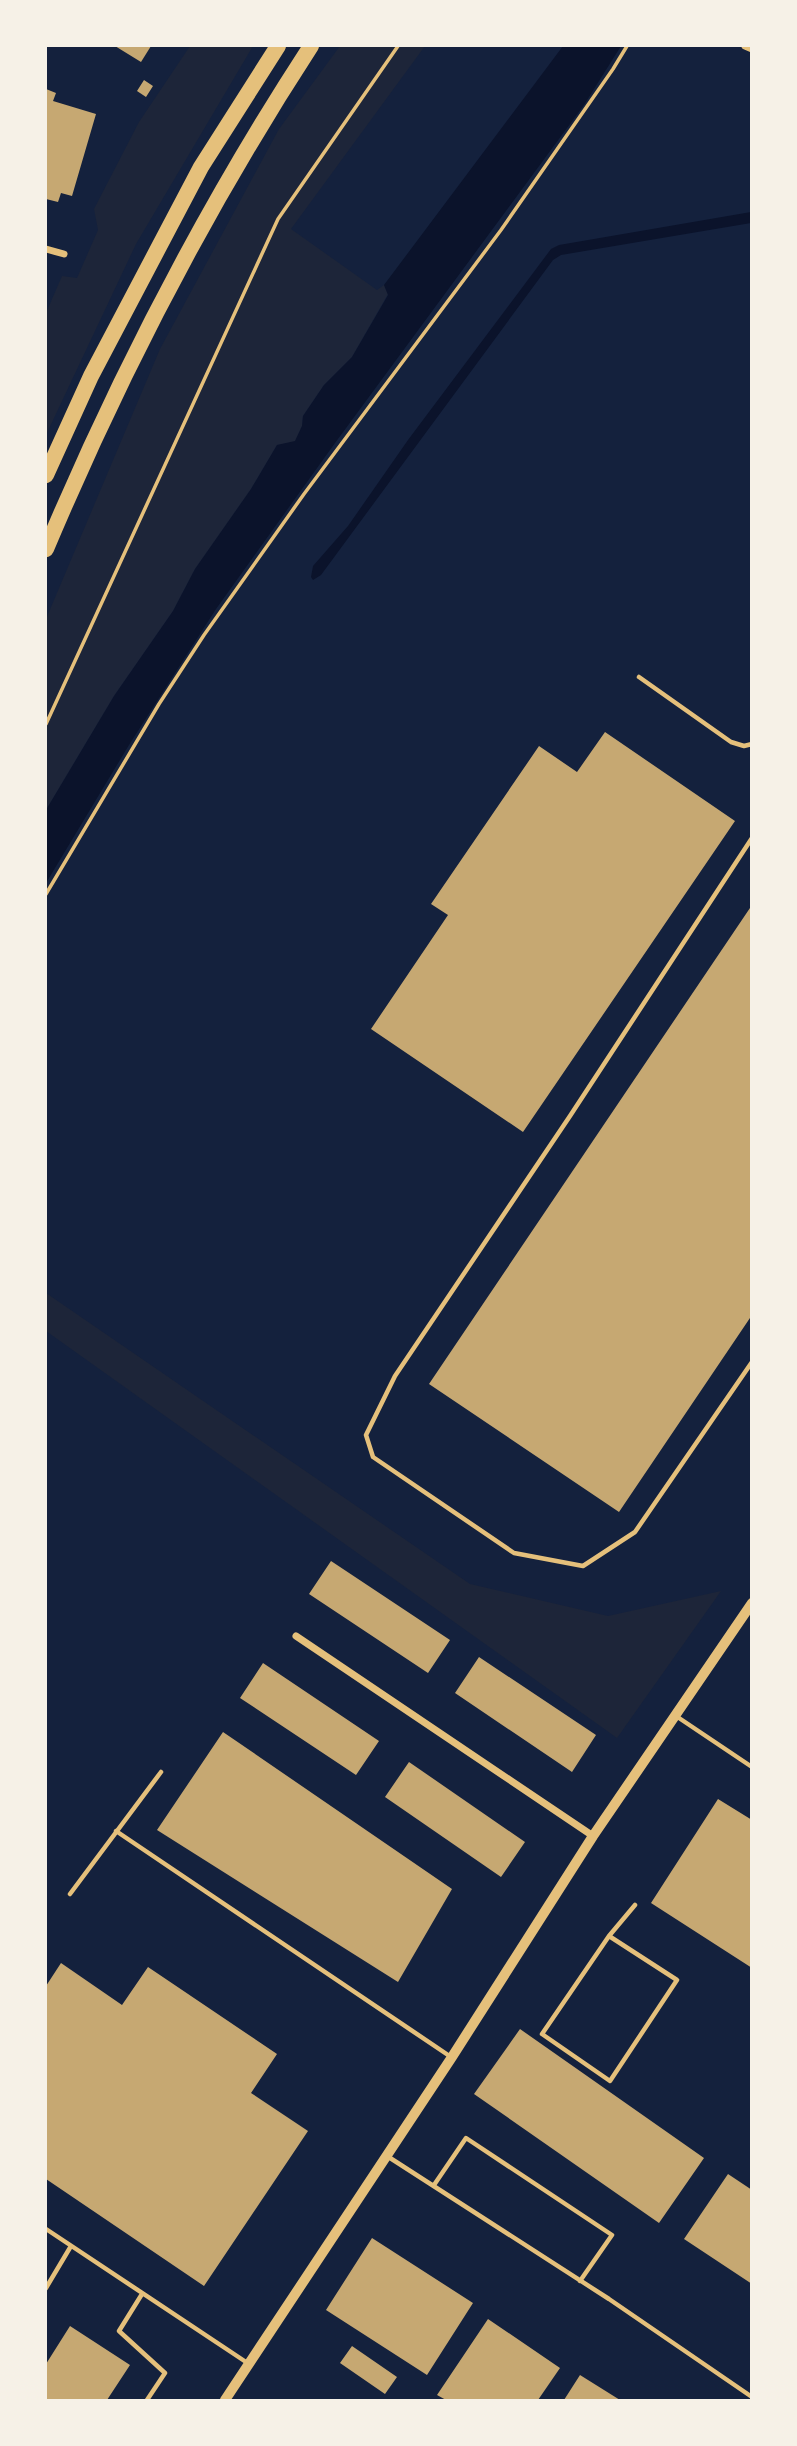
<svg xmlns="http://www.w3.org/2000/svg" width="797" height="2446" font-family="'IBM Plex Serif',serif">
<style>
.green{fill:#1d2539}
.water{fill:#0b132b}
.building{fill:#c6a872}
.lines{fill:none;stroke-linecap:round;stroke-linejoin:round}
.path{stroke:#e5c07b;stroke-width:3.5}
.service{stroke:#e5c07b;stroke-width:4.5}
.minor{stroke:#e5c07b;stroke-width:7}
.tertiary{stroke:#e5c07b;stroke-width:10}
.motorway{stroke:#e5c07b;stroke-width:16}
</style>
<rect width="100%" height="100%" fill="#14213d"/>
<path class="green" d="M190,46h63l-117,198 -90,191v-122l16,-37 15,2 21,-48 -4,-21 45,-87z
M340,46h85l-134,183 86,61 7,-5 4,9 -36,63 -28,28 -21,31 -1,10 -7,16 -18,3 -26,44 -56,80 -22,42 -59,85 -68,114v-191l114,-270 119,-220z
M46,1293l424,291 138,32 113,-25 -104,147 -571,-407z"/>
<path class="water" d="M563,46h58l-37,59 -249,338 -119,166 -87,136 -83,138v-73l68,-114 59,-85 22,-42 56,-80 26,-44 18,-4 7,-15 1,-10 21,-31 28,-28 36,-62 -4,-10z
M751,212v11l-190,32 -8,5 -232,315 -8,5 -2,-3 2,-11 35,-40 60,-86 143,-191 8,-4z"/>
<path class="building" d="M115,46h36l-10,16z
M144,80l9,6 -7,11 -9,-6z
M46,89l10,4 -3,8 43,13 -24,82 -11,-3 -3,9 -12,-3z
M605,732l130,89 -212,311 -152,-103 77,-114 -17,-11 108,-158 38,26z
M752,905v410l-133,197 -190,-128z
M331,1561l119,79 -22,33 -119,-79z
M479,1657l117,78 -24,37 -117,-79z
M263,1663l116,78 -23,34 -116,-77z
M223,1732l229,157 -54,93 -241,-152z
M409,1762l116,80 -24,35 -116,-80z
M718,1799l34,21v148l-101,-65z
M61,1963l61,42 26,-38 129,87 -26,39 57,38 -104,155 -158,-107v-193z
M520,2029l184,129 -45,65 -185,-129z
M728,2174l24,16v94l-68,-45z
M372,2238l101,65 -46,72 -101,-65z
M488,2319l72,49 -22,32h-92l-9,-5z
M70,2326l60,39 -23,35h-61v-36z
M352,2346l45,31 -12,17 -45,-31z
M580,2375l40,25h-56z"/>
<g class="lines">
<path class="path" d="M46,724l232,-505 120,-173
M46,894l113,-190 45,-69 100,-141 197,-264 112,-161 14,-23"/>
<path class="service" d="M639,677l92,65 13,4 8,-2
M752,838l-182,278 -175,260 -29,59 7,22 141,96 69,13 52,-34 117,-170
M676,1716l76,51
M116,1831l335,226
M70,1894l91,-122
M609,1936l-67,98 68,47 67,-101 -68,-44 26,-31
M387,2156l222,143 143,98
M434,2185l32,-47 146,97 -32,46
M46,2229l203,135
M46,2288l25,-42
M142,2294l-23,37 46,42 -18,27"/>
<path class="minor" d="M745,46l7,3
M46,249l18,5
M296,1636l297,200"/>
<path class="tertiary" d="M225,2400l227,-343 141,-221 159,-233"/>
<path class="motorway" d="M46,475l45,-99 110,-209 77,-121
M46,549c75,-178 160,-342 265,-503"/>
</g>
<rect width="797" height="2446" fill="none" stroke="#f6f1e7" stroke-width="94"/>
</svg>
